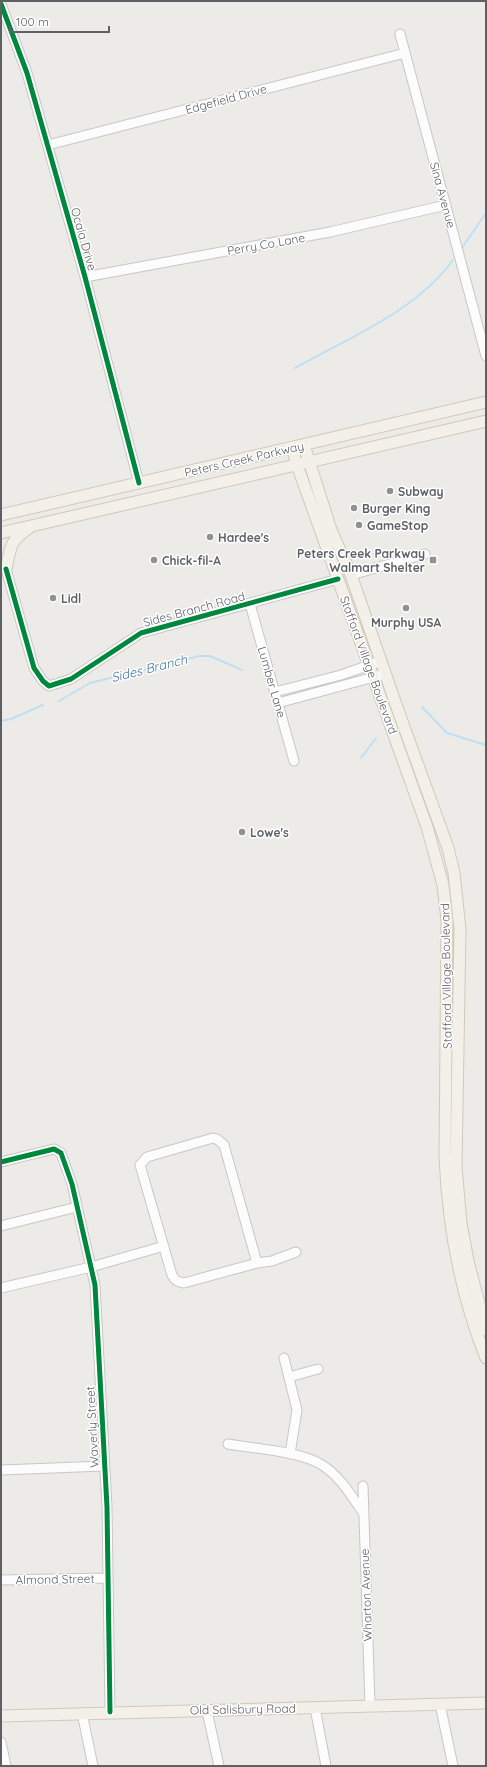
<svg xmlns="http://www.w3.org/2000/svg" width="487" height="1767" font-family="Quicksand,sans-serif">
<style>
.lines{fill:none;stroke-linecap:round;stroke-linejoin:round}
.stream{stroke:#c0e0f2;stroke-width:2}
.minor-casing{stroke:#c7c7c7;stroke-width:11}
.major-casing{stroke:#d2c9b8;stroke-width:13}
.minor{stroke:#fcfcfc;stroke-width:9}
.major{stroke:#f2f0e9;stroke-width:11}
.cycleway-casing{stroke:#fff;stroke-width:8}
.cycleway{stroke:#00873e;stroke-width:5}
.poi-dot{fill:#8f9193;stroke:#fff;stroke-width:1.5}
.labels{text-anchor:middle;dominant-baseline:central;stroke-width:3;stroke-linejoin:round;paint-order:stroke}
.street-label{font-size:12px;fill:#5d6165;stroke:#fff}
.poi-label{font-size:12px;font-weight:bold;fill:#5d6165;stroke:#fff;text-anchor:start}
.water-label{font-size:13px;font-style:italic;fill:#4778a0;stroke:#fff}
</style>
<rect width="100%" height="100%" fill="#ecebe8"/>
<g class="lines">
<path class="stream" d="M462,248l24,-35
M295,368c55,-31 120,-56 158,-108
M59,701l31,-18 110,-27h10l32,14
M422,707l25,26 39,12
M1,721l10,-2 32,-14
M361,758l15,-20"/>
<defs>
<path id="minor" d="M1,4l26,69 58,204 54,206
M400,34l86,322
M48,145l357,-92
M85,277l245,-45 116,-27
M6,569l28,99 9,13 6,5 22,-7 70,-46 197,-54
M351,575l74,-21
M250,604l44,157
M275,692l66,-17 40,-14
M278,703l107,-29
M213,1138l4,1 7,6 33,118 -73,20c-6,-1 -9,-2 -12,-8l-32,-110 7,-8z
M1,1162l53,-13 7,4 11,31 23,101 12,222 3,205
M1,1226l76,-19
M257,1263l15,-2 24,-9
M1,1288l90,-21 73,-21
M284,1358l13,52 -7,44
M289,1377l29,-8
M228,1444c27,5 72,7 94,21 18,11 30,32 42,49
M1,1470l103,-4
M363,1486l7,219
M1,1580l107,-2
M440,1704l13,62
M315,1708l11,58
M207,1711l12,55
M82,1713l11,53
M1,1742l5,24"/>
<path id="major" d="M304,445l27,85 20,45 48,138 49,135 6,25 6,56 -4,238 5,56 7,38 18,69
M292,447l5,18 130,362 16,58 4,35 -2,237c3,69 15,136 41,201
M1,515l485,-113
M1,533l485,-112
M6,569c5,-23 3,-27 23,-41
M1,1716l485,-13"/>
</defs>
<use href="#minor" class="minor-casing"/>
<use href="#major" class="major-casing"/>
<use href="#minor" class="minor"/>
<use href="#major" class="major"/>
<defs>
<path id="cycleway" d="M1,4l26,69 58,204 54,206
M6,569l28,99 9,13 6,5 22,-7 70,-46 197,-54
M1,1162l53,-13 7,4 11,31 23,101 12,222 3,205"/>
</defs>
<use href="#cycleway" class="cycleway-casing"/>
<use href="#cycleway" class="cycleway"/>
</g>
<g class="poi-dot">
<circle cx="390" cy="491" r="4"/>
<circle cx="354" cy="508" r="4"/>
<circle cx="359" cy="525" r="4"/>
<circle cx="210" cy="537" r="4"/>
<circle cx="154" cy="560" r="4"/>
<rect x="429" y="556" width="8" height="8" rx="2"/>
<circle cx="53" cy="598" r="4"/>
<circle cx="406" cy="608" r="4"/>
<circle cx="242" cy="832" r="4"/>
</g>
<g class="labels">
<g class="street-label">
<text transform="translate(226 99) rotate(-15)">Edgefield Drive</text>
<text transform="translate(443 195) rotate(75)">Sina Avenue</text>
<text transform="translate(84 239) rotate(74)">Ocala Drive</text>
<text transform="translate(266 244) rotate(-10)">Perry Co Lane</text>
<text transform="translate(244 459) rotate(-13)">Peters Creek Parkway</text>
<text transform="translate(194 609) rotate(-15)">Sides Branch Road</text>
<text transform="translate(369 665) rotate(70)">Stafford Village Boulevard</text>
<text transform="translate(272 682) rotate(74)">Lumber Lane</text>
<text transform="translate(446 976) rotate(-91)">Stafford Village Boulevard</text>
<text transform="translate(92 1427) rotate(-93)">Waverly Street</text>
<text transform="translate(55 1579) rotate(-1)">Almond Street</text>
<text transform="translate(366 1595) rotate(-92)">Wharton Avenue</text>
<text transform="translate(243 1709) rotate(-1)">Old Salisbury Road</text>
</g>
<g class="poi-label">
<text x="398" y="491">Subway</text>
<text x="362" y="508">Burger King</text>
<text x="367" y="525">GameStop</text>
<text x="218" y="537">Hardee's</text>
<text x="425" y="553" text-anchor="end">Peters Creek Parkway<tspan x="425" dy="14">Walmart Shelter</tspan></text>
<text x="162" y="560">Chick-fil-A</text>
<text x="61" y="598">Lidl</text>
<text x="406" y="622" text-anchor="middle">Murphy USA</text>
<text x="250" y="832">Lowe's</text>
</g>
<g class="water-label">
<text transform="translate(149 668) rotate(-14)">Sides Branch</text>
</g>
</g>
<rect width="487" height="1767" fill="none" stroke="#5d6165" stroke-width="4"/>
<path d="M10 26v6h99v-6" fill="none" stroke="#5d6165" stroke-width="2"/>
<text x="16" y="26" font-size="12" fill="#5d6165" stroke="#ffffff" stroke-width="3" paint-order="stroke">100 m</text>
</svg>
